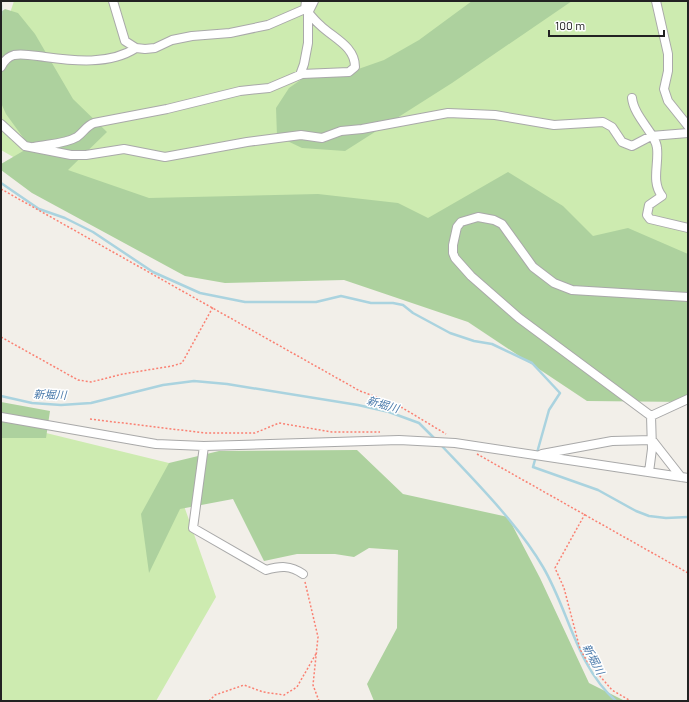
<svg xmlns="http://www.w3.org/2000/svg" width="689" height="702" font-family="Barlow,'Noto Sans JP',sans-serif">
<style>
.grass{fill:#cdebb0}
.forest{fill:#add19e}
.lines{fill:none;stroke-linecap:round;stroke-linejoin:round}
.stream{stroke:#aad3df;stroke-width:2.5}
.minor-casing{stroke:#a9a9a9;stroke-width:10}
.path{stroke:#fa8072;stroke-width:1.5;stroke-dasharray:2 2;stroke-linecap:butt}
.minor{stroke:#fff;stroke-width:8}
.labels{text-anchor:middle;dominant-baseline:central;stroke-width:3;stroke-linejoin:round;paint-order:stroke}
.water-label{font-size:11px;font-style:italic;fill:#4a7aab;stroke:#fff}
</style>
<rect width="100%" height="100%" fill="#f2efe9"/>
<path class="grass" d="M14,1h674v277l-252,-13 -363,-74 -72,-41v-110z
M1,422l168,41 47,134 -60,104h-155z"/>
<path class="forest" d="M472,1h100l-120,82 -107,68 -43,-3 -25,-12 -1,-28 13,-20 20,-14 38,-1 37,-13 35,-20z
M5,9l13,4 17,21 38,65 34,33 -39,38 81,28 169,-4 80,9 30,15 80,-46 55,34 30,30 35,-8 60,26v148l-101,-1 -119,-79 -124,-42 -119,3 -40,-7 -153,-83 -31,-23v-6l29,-17 -24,-33 -5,-11v-91z
M1,402l49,9 -4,27h-45z
M357,450l46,44 105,23 32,61 49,105 36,18h-251l-7,-17 30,-56 1,-78 -29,-2 -15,9 -19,-3h-38l-33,7 -31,-62 -53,10 -31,64 -8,-59 28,-51 50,-12z"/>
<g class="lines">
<path class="stream" d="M1,5v10
M1,183l38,26 26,9 28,14 60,40 47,21 45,9h71l25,-6 30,7h22l10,2 10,8 37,20 24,8 18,3 40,19 28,30 -11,17 -16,57 65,23 38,21 13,5 17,2 22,-1
M1,396l31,7 29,2 30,-2 72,-18 31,-4 33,3 131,21 31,7 30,11 17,17
M440,444c34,36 78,80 103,123 26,44 33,99 73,134"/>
<defs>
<path id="minor" d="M113,1l12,40 11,7 9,1 10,-1 17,-8 20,-4 38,-3 38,-8 37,-16
M656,1l12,53v17l-4,18 4,12 20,25
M1,67c3,-6 6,-10 13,-12 9,-2 22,1 31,2 29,4 65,8 91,-9
M300,75l4,-11 4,-21v-30l6,-12
M632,98c2,19 24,36 25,50 2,16 -6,34 5,48l-13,9 -2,10 3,4 38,9
M1,124l24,22 46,9h15l38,-6 41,8 82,-15 54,-7 21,3 19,-7 21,-2 86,-16 47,2 59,10 49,-3 9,5 10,15 10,4 19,-10 37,-3
M34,147c14,-3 31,-3 43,-10 7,-5 9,-11 17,-14l73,-14 73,-18 29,-3 33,-14 47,-2 6,-5c0,-21 -22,-29 -35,-42 -6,-5 -10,-11 -15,-16l1,-8
M651,416l-132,-98 -48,-42 -16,-18 -2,-5v-8l4,-18 4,-5 17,-5 16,3 8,4 31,43 21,16 18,7 116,7
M651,416l37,-17
M1,417l155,27 48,2 195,-6 56,3 233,35
M204,446l-11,82 73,42c14,-4 24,-5 37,4
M542,454l70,-13 40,-1 29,37
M649,472l3,-23 -1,-33"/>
</defs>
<use href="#minor" class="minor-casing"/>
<path class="path" d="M1,189l359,202 36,13 50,30
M1,337l77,43 13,2 32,-8 49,-8 10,-3 31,-56
M90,419l115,14h50l24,-10 53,9h48
M477,454l211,119
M585,514l-30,54 9,20 16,61 7,12 25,29 19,11
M305,582l13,55 -5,48 6,16
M209,701l6,-6 29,-10 19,7 21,3 13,-8 20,-35"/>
<use href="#minor" class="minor"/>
</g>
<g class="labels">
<g class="water-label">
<text transform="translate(50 394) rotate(2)">新堀川</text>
<text transform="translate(383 404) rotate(16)">新堀川</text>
<text transform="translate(594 659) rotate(62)">新堀川</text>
</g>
</g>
<rect width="689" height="702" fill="none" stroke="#222222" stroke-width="4"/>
<path d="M549 30v6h115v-6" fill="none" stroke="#222222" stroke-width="2"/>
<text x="555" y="30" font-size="12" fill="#222222" stroke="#ffffff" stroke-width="3" paint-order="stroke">100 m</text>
</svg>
